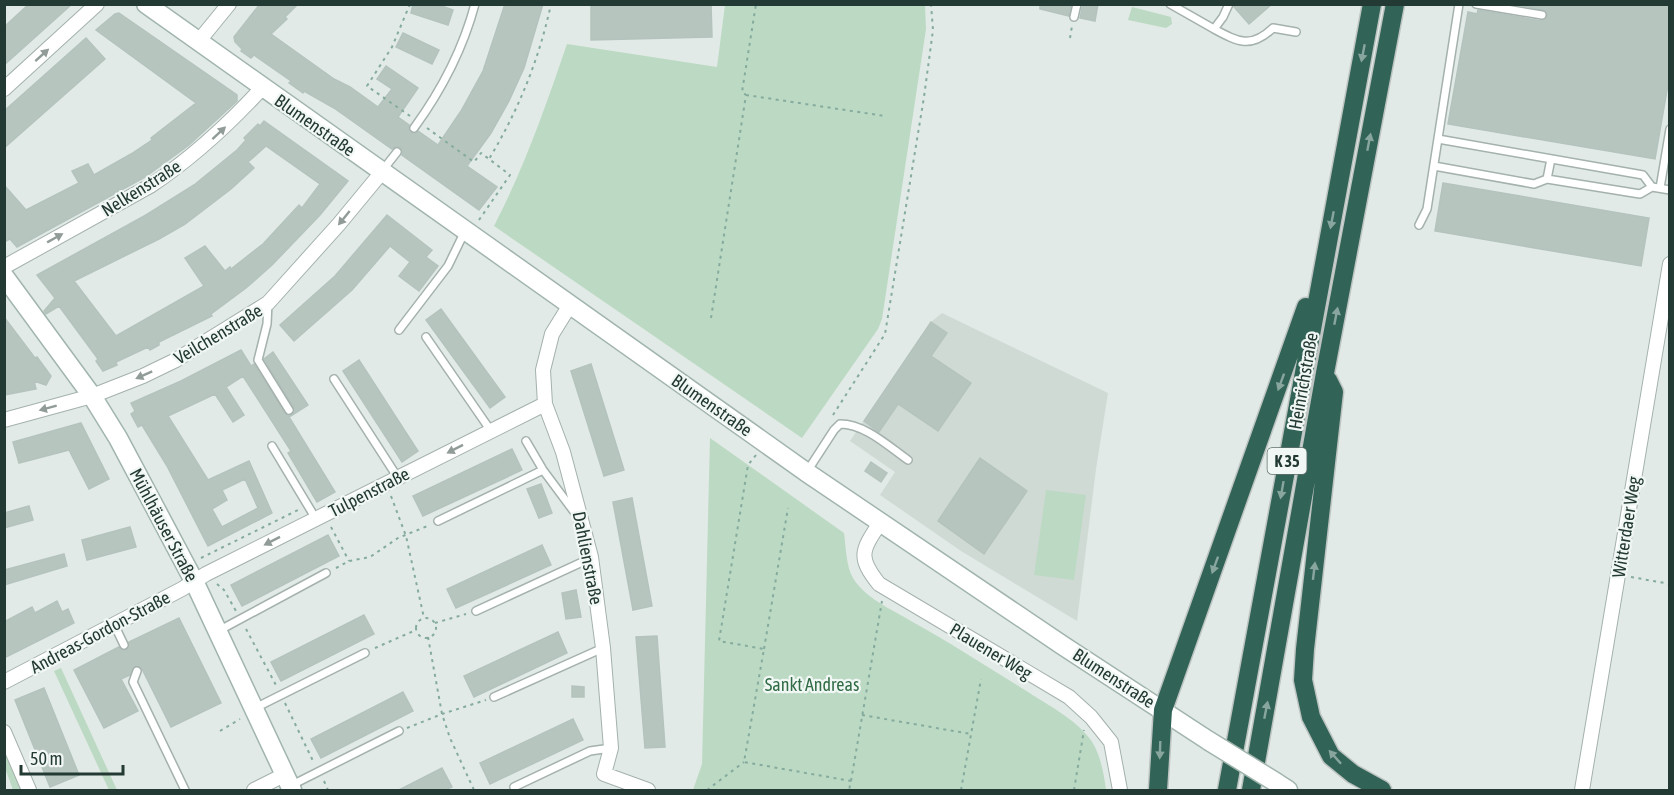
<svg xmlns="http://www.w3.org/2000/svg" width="1674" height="795" font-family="'Asap Condensed',sans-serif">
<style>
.built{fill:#d0dad5}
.green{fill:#bcd9c3}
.building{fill:#b7c5bf;stroke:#b4c3bd;stroke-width:1.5;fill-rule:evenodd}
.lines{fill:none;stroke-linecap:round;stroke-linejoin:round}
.lane-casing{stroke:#a4b1ad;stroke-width:10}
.street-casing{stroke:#a4b1ad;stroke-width:16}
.secondary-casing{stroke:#a1b5ad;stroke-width:21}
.highway-casing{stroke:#bdc4c2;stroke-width:21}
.path{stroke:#85ab9e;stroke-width:2;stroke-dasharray:3 4.5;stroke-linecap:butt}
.lane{stroke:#fff;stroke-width:7}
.street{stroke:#fff;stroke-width:14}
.secondary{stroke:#fff;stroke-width:18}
.highway{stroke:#326357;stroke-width:18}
.secondary-bridge-casing{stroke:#a1b5ad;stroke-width:21;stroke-linecap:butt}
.secondary-bridge{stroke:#fff;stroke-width:18}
.oneway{fill:#88a69e}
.oneway2{fill:#919c99}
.labels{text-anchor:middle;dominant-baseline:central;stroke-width:4.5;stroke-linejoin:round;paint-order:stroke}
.shield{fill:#f1f7f4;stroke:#61726d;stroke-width:1.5}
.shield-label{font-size:16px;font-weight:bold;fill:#233933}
.street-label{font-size:18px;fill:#233933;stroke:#f1f7f4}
.park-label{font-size:18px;fill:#316c46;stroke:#f1f7f4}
</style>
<rect width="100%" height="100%" fill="#e1eae6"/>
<path class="built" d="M942,313l166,80 -12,76 -19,152 -116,-70 -81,-56 15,-23 -45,-31 81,-119z"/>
<path class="green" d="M725,5h200l1,24 -44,290 -4,10 -76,109 -308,-212c31,-60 51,-118 73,-182l150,23z
M1132,7l39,10 1,7 -6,4 -38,-8z
M710,438l134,95c2,14 2,33 9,45 12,20 38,31 58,43 40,22 78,47 117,71 20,13 47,27 62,47 10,13 14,35 16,51h-413l9,-26z
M1046,490l40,5 -12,85 -40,-5z
M61,668l56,122h-8l-55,-119z
M4,746l18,44h-9l-8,-22z"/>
<path class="building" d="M29,4h43l-68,61v-38z
M260,4h38l-13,13 2,2 -16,15 63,45 16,8 28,20 14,-18 -15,-10 9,-13 32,22 -20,29 11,8v5l2,3 7,-2 20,14 23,-34 22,-40 22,-67h38l-19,64 -15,33 -18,32 -24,33 30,21 -18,23 -77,-55v-5l-2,-3h-5l-3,2 -58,-41 -30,-17 -1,2 -14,-10 2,-2 -37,-26 -3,3 -10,-7 1,-2 -7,-7 -1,-5z
M413,4h23l17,6 -5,15 -37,-12z
M591,4h120l1,33 -121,3z
M1040,4h31l-2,12 -29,-7z
M1083,4h15l-3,17 -15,-3z
M1234,4h38l-23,20 -15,-17z
M1513,4h157v69l-15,86 -207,-35 20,-112 9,2 1,-4 63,11 6,-5v-3l-4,-3z
M119,13l118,82v6l-48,44 -44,32 -128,70 -7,-8 -6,3v-57l22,25 53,-27 -7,-12 16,-7 6,11 37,-21 21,-14 -1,-2 45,-35 -100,-73 19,-16z
M403,33l36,17 -7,14 -36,-17z
M86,38l19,21 -101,89v-37z
M264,121l84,60 -28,34 -48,50 -26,23 -35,26 1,2 -53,26v3l-9,5 -2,-3 -32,15 1,3 -14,6 -7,-10 2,-2 -39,-53 -13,8 -2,-3 11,-13 -18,-23 109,-60 48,-30 43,-35 9,-10 -2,-2 14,-14 2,2zM266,146l54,38 -18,24 -3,-3 -36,39 -32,25 -1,-2 -5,4 -20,-25 -20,12 19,28 -88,50 -42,-55 85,-42 26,-15 46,-35 23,-21 -6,-6z
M1443,183l206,35 -8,48 -206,-35z
M387,215l45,35 -6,7 12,9 -19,25 -20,-15 11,-14 -20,-16 -38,44 -58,51 -14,-16 55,-49z
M441,309l64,88 -15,11 -64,-88z
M4,317l31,41 2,-1 14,19 -5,9 -12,-4 2,8 -32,6z
M931,322l16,11 -16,23 40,27 -33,48 -40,-27 -19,28 -15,-11z
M241,350l10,16 3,-2 32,51 6,-1 2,-6 -30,-49 9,-7 35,53 -19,12 46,75 -18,10 -29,-49 3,-2 -48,-75 -17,11 18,28 -11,7 -18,-28 -47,22 40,64 41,-19 23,52 -64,33 -41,-80 -25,-41 -4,2 -7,-13 4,-3 -4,-8 50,-22zM245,479l13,29 -36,19 -10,-18 15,-9 -5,-10z
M359,360l59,91 -16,11 -59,-91z
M591,364l33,106 -20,6 -33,-105z
M81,423l28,56 -20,10 -20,-39 -50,13 -6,-21z
M512,449l10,21 -99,46 -10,-20z
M980,458l47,33 -43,63 -46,-33z
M871,462l16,11 -6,9 -16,-11z
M541,484l11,29 -13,5 -12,-29z
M632,498l20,108 -19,4 -20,-108z
M29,506l4,14 -29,8v-15z
M130,527l6,20 -49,13 -5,-20z
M328,535l11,21 -97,50 -11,-21z
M542,545l9,20 -95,43 -9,-19z
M64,554l3,12 -63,19v-15z
M576,590l5,27 -15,2 -4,-26z
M57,601l5,11 6,-3 6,14 -70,35v-36l28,-15 3,6z
M364,615l10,19 -93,47 -10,-19z
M179,618l42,85 -50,24 -29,-58 -7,-3 -5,9 -9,4 17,32 -34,17 -30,-58 45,-23 4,3h4l2,-8z
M558,632l9,21 -93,44 -10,-21z
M657,636l8,111 -20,1 -9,-111z
M572,686l12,1v10h-12z
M44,688l35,87 -29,12 -35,-87z
M403,692l10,19 -92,47 -10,-19z
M573,719l10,21 -93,44 -10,-21z
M442,768l10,19 -7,3h-46z"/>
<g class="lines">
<defs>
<path id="lane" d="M1170,4l44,25 9,-12 6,-13
M1476,4l66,11
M1074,17l3,-13
M1214,29c24,13 37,20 59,-1l23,4
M414,128c27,-37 49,-79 61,-124
M1438,139l205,36 9,12 18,3
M1551,159l-4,20 93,15 12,-7
M1434,166l100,18 13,-5
M382,171l15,-19
M1660,188l10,-59
M1419,225l8,-16 32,-205
M268,303l-1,21 -9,36 31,50
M399,330l49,-64 17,-35
M426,337l65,94
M334,379l64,99
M526,441l17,29 32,43
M272,446l44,73
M808,470l26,-40 6,-6c25,0 48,22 68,36
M438,521l105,-51
M476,611l115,-53
M114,624l10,21
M220,630l106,-57
M137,671l-4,11 52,108
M494,697l109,-49
M255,708l110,-55
M292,785l107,-54
M514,787l76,-36 21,-3"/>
<path id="street" d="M198,42l31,-38
M4,89l93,-85
M4,267l146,-81c42,-28 78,-61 112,-98
M570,305l-18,29 -9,36 2,34 18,48 28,105 12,91 8,100 -7,26 44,16
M4,420l88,-24 51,-20 33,-16 92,-57 71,-79 43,-52
M880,523c-18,27 -23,34 -1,61l190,113 22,20 20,25 9,48
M4,682l178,-93 24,-15 339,-170
M4,732l25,58
M254,790l30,-15
M1582,790l88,-526"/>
<path id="secondary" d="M146,4l660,468 256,173 147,96
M4,276l88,120 26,42 76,143 98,209
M1277,783l11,7"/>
<path id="highway" d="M1328,380l6,12 -29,257 -2,31 8,37 20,39 22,18 29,16
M1158,790l5,-80 143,-403
M1227,790l145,-786
M1251,790l74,-417 70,-369"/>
</defs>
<use href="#lane" class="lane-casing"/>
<use href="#street" class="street-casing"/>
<use href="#secondary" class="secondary-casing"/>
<use href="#highway" class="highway-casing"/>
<path class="path" d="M410,4l-18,43 -25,39 43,30
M1070,38l2,-12
M746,95l139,21
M427,128l47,34 7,-9 8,6
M479,220l31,-45 -21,-16c29,-48 50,-99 62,-155
M711,318l35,-223 -4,-3 14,-88
M833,415l52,-81 39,-237 9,-67 -2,-26
M756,455l-8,10 -29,176 45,8 -20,113 107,19 -2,9
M391,496l15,40 18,82
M331,527l18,34
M201,558l97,-48
M336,568l13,-7 21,-4 28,-19 32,-13
M1631,577l39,7
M217,584l7,6 12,21
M416 628a10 10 0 1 1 20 0a10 10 0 1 1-20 0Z
M435,623l31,-9
M246,629l31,58
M428,637l14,77 8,24 24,52
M375,648l41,-18
M764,649l24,-141
M285,703l29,60
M862,715l109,19
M407,728l35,-14 44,-14
M220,731l20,-12
M324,781l4,9
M851,781l31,-180
M707,790l37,-28
M961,790l20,-111
M1074,790l10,-60"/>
<use href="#lane" class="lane"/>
<use href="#street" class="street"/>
<use href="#secondary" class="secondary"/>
<use href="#highway" class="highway"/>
<defs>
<path id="secondary-bridge" d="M1209,741l68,42"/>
</defs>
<use href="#secondary-bridge" class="secondary-bridge-casing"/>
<use href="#secondary-bridge" class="secondary-bridge"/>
</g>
<defs><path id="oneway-solid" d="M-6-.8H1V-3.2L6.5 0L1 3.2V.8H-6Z" transform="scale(1.5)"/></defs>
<g class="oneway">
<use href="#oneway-solid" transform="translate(1363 53) rotate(101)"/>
<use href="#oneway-solid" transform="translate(1369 142) rotate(-79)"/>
<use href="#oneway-solid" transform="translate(1332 220) rotate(101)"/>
<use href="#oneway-solid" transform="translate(1336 316) rotate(-79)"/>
<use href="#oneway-solid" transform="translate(1281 382) rotate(110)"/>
<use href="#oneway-solid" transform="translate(1282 490) rotate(100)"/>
<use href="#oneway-solid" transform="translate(1215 565) rotate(110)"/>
<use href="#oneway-solid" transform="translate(1314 571) rotate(-83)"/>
<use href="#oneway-solid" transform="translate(1266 710) rotate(-79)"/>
<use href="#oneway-solid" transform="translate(1160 750) rotate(92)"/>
<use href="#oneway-solid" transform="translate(1335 757) rotate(-132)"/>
</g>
<g class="oneway2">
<use href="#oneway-solid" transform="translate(42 55) rotate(-42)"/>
<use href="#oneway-solid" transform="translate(219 133) rotate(-43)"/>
<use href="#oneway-solid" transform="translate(344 218) rotate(129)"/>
<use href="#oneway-solid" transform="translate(55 238) rotate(-29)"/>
<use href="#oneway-solid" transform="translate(144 375) rotate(156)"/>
<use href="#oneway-solid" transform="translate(48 408) rotate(165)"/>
<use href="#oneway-solid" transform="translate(455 449) rotate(153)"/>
<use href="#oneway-solid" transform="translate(272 541) rotate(153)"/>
</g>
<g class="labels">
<rect class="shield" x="1267.5" y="448" width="39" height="26" rx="4.5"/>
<g class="shield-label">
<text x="1287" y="461">K 35</text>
</g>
<g class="street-label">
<text transform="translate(315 125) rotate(35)">Blumenstraße</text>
<text transform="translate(141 188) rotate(-32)">Nelkenstraße</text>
<text transform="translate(218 334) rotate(-31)">Veilchenstraße</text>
<text transform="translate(1303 381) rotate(-80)">Heinrichstraße</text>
<text transform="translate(712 405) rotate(35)">Blumenstraße</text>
<text transform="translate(369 492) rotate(-27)">Tulpenstraße</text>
<text transform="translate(164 525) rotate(62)">Mühlhäuser Straße</text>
<text transform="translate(1626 527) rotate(-81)">Witterdaer Weg</text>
<text transform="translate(588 558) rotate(79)">Dahlienstraße</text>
<text transform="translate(100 632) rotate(-28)">Andreas-Gordon-Straße</text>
<text transform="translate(991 651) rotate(31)">Plauener Weg</text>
<text transform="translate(1114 678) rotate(33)">Blumenstraße</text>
</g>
<g class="park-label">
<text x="812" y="684">Sankt Andreas</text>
</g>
</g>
<rect width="1674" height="795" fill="none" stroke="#233933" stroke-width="12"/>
<path d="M21 765v9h102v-9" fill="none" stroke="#233933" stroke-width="3"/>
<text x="30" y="765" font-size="18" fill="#233933" stroke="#f1f7f4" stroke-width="4.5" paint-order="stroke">50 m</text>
</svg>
